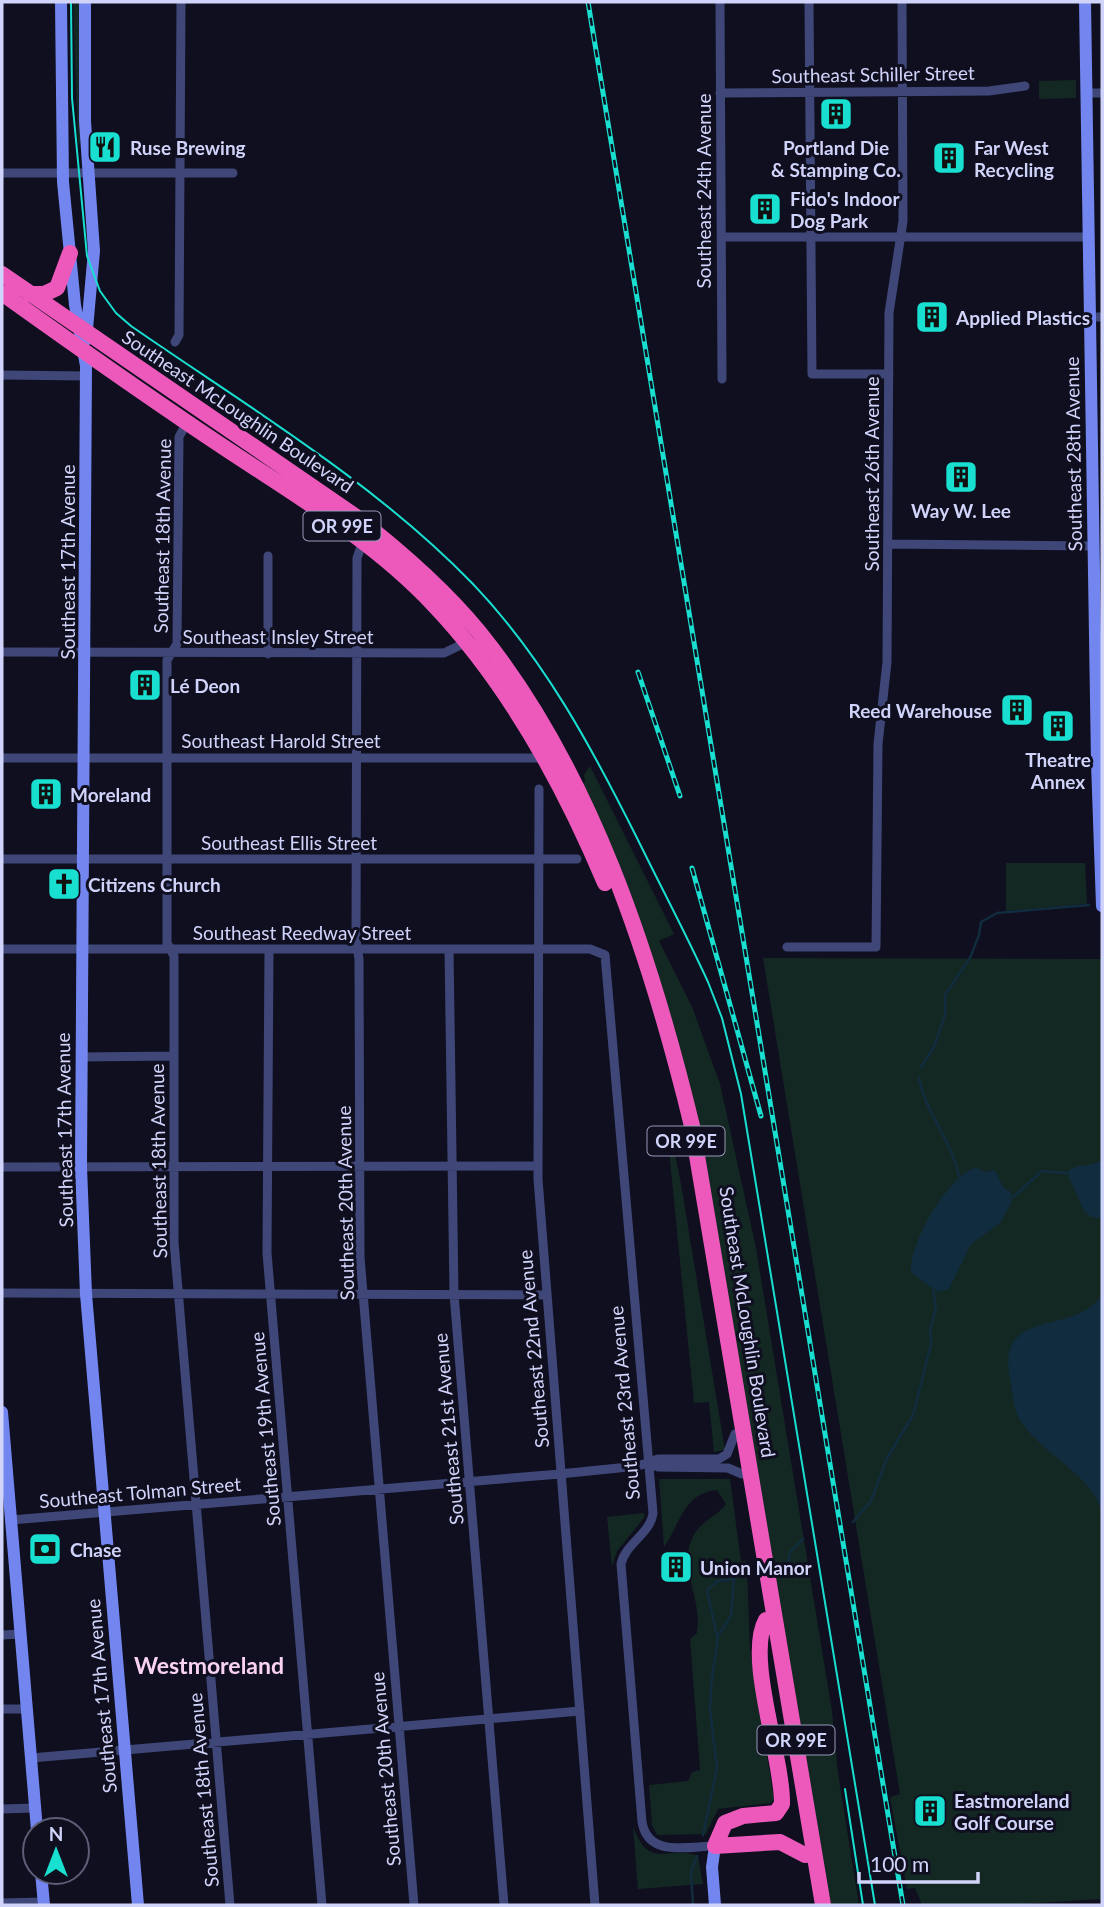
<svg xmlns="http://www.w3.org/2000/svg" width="1104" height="1907" font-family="Lato,sans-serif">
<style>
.green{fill:#132823}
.water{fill:#122c3f}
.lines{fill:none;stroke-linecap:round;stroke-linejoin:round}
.stream{stroke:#122c3f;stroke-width:2.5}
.street{stroke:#3f4779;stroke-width:9}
.secondary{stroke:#7386f0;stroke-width:12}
.highway{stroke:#ed59bb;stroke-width:16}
.tram{stroke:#18dfcf;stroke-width:2}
.rail-casing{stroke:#18dfcf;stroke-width:5}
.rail{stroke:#0f0f1f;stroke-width:2.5;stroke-dasharray:8;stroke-linecap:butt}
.labels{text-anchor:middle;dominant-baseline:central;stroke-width:6;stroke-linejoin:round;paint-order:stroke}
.shield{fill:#0f0f1f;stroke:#9799b8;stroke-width:2}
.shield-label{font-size:18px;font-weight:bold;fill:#d1d4fa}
.street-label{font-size:19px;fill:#d1d4fa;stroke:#0f0f1f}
.poi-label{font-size:19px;font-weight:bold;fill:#d1d4fa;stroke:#0f0f1f;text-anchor:start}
.quarter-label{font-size:23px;font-weight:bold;fill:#fad3f3;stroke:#0f0f1f}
</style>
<rect width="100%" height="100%" fill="#0f0f1f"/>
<path class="green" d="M73,2h9v136l-4,8z
M1076,80v18l-37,1v-18z
M590,766l84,168 -15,7 33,66 28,77 36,164 76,463 6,62 21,132h-28l-133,-786 -117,-335 4,-2 -1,-7z
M1006,863h79l2,41 -81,7z
M763,958l339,1v940l-99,6h-81l-7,-17 -8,1 -17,-92 10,-3z
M668,1140h4l9,44 44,266 -11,2 -5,-50 -15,1z
M659,1479h71l11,82h5l1,6 3,83 24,149 -3,4 -53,6 -12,25 -49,1 -5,-10 -3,-40 39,-4 4,-9 8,-2 -10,-131 7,-6c6,-37 -22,-68 -2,-100 8,-13 25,-19 31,-29l-9,-14c-34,3 -38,37 -53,57z
M644,1513v5l-27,33 -5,15 -5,-49z
M633,1826c16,46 36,18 65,30l5,28 -65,5z"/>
<path class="water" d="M1102,1159v59l-11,-1 -8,-8 -16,-36c10,-12 26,-4 35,-14z
M976,1167l9,5 10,-2 8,17 8,5 1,10 -12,21 -29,21 -22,45 -12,3 -26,-20c-1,-31 36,-94 65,-105z
M1102,1295v219c-8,-41 -64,-60 -84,-98 -6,-11 -5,-25 -8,-37 -14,-74 63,-41 92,-84z"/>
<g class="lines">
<path class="stream" d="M921,1067l13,-20 11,-32v-20l25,-37 9,-23 2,-13 16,-9 92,-8
M919,1078c7,36 32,62 40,98
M1013,1197l29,-26 25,2
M853,1522l18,-21 16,-43 26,-43 18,-71 -1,-14 6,-23 -3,-16
M778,1566l10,-1 2,-13 13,-13
M717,1635l-10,-45 11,-9 16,-2
M703,1835l14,-67 -7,-59 1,-23 7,-50 13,-20 3,-37 12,-8
M693,1905l-2,-33 6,-16"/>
<path class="street" d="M720,2l2,377
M809,2l3,372h77
M720,93l269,-2 36,-5
M1087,93h15
M2,173h231
M721,237h367
M1090,317h12
M175,342l4,-7 2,-333
M2,375l84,1
M187,422l-8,15 -2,207 -10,16v283l7,13v286l56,663
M363,541l-6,17 -1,382 3,19 1,298 54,648
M888,544l206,2
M2,652l442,1 23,-11
M268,654v-98
M2,758h543
M539,789l-1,390 57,726
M2,859h575
M787,947h89l2,-203 9,-82 2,-349 14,-92 -1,-219
M2,949h588l15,6 48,558c-2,20 -28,31 -32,51l21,258c6,36 47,24 73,24
M269,949l-2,304 55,652
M449,949l5,345 50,611
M81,1057l93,-1
M2,1167l536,-1
M2,1293l543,2
M648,1464l10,3 70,1 14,6
M11,1520l549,-46 78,-8 20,-7h61l8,-5 8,-20
M2,1635l19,-1
M2,1709h25
M31,1758l549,-47
M2,1809l33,-1
M2,1903l41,-1"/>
<path class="secondary" d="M61,2l2,180 12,123 11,61 -5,801 5,127 52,611
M85,2v119l9,130 -8,89
M1085,2l12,761 5,143
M2,1412l35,418
M41,1872l3,33
M715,1905l-3,-38 3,-21"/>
<path class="highway" d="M2,274l353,242c45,35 88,72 124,116 111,137 172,325 213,494l131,779
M2,293c74,53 149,106 226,157 71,47 147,92 206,155 75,79 129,178 171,278
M30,294h14l13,-6 13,-35
M766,1620c-21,37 17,138 16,184l-6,9 -33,3 -18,7 -10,23 65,-4 25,13"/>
<path class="tram" d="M71,2l1,96 15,158 13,35 16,22 15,13c117,81 242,155 341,257 72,75 120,165 166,257 23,47 48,94 70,142l14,36 19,76 134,811
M845,1789l18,116"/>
<defs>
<path id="rail" d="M588,2l315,1903
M638,672l42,124
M692,868l69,248"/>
</defs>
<use href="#rail" class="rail-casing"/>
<use href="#rail" class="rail"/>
</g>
<defs>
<symbol id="building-square" viewBox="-11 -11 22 22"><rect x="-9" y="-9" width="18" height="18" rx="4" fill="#18dfcf" stroke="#0f0f1f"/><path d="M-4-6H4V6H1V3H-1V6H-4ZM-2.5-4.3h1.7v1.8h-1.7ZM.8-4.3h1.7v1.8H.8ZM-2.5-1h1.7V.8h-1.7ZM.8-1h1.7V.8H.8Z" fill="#111"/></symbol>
<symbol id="restaurant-square" viewBox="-11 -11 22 22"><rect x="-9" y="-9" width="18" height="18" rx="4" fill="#18dfcf" stroke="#0f0f1f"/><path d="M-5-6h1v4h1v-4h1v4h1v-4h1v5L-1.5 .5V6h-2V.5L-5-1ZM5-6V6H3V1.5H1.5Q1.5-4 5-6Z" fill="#111"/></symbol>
<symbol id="church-square" viewBox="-11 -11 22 22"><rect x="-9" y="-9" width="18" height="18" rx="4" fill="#18dfcf" stroke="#0f0f1f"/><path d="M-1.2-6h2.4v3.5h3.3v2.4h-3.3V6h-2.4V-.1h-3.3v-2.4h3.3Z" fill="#111"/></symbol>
<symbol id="bank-square" viewBox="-11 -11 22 22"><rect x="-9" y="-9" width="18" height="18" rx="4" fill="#18dfcf" stroke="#0f0f1f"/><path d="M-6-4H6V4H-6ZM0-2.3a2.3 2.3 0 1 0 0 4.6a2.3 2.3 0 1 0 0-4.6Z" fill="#111"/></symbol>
</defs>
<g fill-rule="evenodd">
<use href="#building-square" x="817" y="95" width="38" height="38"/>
<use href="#restaurant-square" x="86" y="128" width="38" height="38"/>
<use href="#building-square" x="930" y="139" width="38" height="38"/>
<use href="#building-square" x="746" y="190" width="38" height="38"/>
<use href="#building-square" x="913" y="298" width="38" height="38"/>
<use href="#building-square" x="942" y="458" width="38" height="38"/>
<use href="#building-square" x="126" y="666" width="38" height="38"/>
<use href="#building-square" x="998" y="691" width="38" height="38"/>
<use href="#building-square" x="1039" y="707" width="38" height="38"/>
<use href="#building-square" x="27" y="775" width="38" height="38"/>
<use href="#church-square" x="45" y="865" width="38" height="38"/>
<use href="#bank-square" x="26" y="1530" width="38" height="38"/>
<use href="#building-square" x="657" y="1548" width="38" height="38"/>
<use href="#building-square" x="911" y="1792" width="38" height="38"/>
</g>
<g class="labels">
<g class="shield">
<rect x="303.5" y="511.5" width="77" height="29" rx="5"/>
<rect x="647.5" y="1126.5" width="77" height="29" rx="5"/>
<rect x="757.5" y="1725.5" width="77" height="29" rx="5"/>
</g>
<g class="shield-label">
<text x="342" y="526">OR 99E</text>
<text x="686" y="1141">OR 99E</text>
<text x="796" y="1740">OR 99E</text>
</g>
<g class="street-label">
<text transform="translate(873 74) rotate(-1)">Southeast Schiller Street</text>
<text transform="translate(703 191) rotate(-90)">Southeast 24th Avenue</text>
<text transform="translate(238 411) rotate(34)">Southeast McLoughlin Boulevard</text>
<text transform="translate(1073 454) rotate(-91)">Southeast 28th Avenue</text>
<text transform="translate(871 474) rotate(-90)">Southeast 26th Avenue</text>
<text transform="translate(162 536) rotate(-89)">Southeast 18th Avenue</text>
<text transform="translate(67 562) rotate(-90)">Southeast 17th Avenue</text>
<text x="278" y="636">Southeast Insley Street</text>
<text x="281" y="740">Southeast Harold Street</text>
<text x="289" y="842">Southeast Ellis Street</text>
<text x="302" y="932">Southeast Reedway Street</text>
<text transform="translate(64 1130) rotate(-91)">Southeast 17th Avenue</text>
<text transform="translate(158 1161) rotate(-91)">Southeast 18th Avenue</text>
<text transform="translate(345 1203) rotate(-91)">Southeast 20th Avenue</text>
<text transform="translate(748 1322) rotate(81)">Southeast McLoughlin Boulevard</text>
<text transform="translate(533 1349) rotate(-95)">Southeast 22nd Avenue</text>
<text transform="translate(624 1403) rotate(-95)">Southeast 23rd Avenue</text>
<text transform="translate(265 1429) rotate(-95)">Southeast 19th Avenue</text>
<text transform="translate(448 1429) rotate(-95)">Southeast 21st Avenue</text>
<text transform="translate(140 1492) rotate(-5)">Southeast Tolman Street</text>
<text transform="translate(101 1696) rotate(-95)">Southeast 17th Avenue</text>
<text transform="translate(385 1769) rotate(-95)">Southeast 20th Avenue</text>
<text transform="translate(203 1790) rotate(-95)">Southeast 18th Avenue</text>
</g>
<g class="poi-label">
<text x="130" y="147">Ruse Brewing</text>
<text x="836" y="147" text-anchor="middle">Portland Die<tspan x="836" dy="22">&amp; Stamping Co.</tspan></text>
<text x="974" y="147">Far West<tspan x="974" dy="22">Recycling</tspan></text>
<text x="790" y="198">Fido's Indoor<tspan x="790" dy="22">Dog Park</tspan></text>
<text x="956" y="317">Applied Plastics</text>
<text x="961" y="510" text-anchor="middle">Way W. Lee</text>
<text x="170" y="685">Lé Deon</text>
<text x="992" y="710" text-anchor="end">Reed Warehouse</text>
<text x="1058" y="759" text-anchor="middle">Theatre<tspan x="1058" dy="22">Annex</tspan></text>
<text x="70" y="794">Moreland</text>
<text x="88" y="884">Citizens Church</text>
<text x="70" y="1549">Chase</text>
<text x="700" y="1567">Union Manor</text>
<text x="954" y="1800">Eastmoreland<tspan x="954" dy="22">Golf Course</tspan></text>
</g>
<g class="quarter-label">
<text x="209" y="1665">Westmoreland</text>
</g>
</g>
<rect width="1104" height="1907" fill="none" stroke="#d1d4fa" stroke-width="7"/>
<g transform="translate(56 1851)"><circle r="33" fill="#0f0f1f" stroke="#5d5e77" stroke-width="2"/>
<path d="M0-5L12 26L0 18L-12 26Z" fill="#18dfcf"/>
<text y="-10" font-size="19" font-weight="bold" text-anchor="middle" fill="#d1d4fa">N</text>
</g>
<path d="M859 1872v10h119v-10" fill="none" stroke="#d1d4fa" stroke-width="3.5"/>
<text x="870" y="1872" font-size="21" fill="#d1d4fa" stroke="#0f0f1f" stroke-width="5" paint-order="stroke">100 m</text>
</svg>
